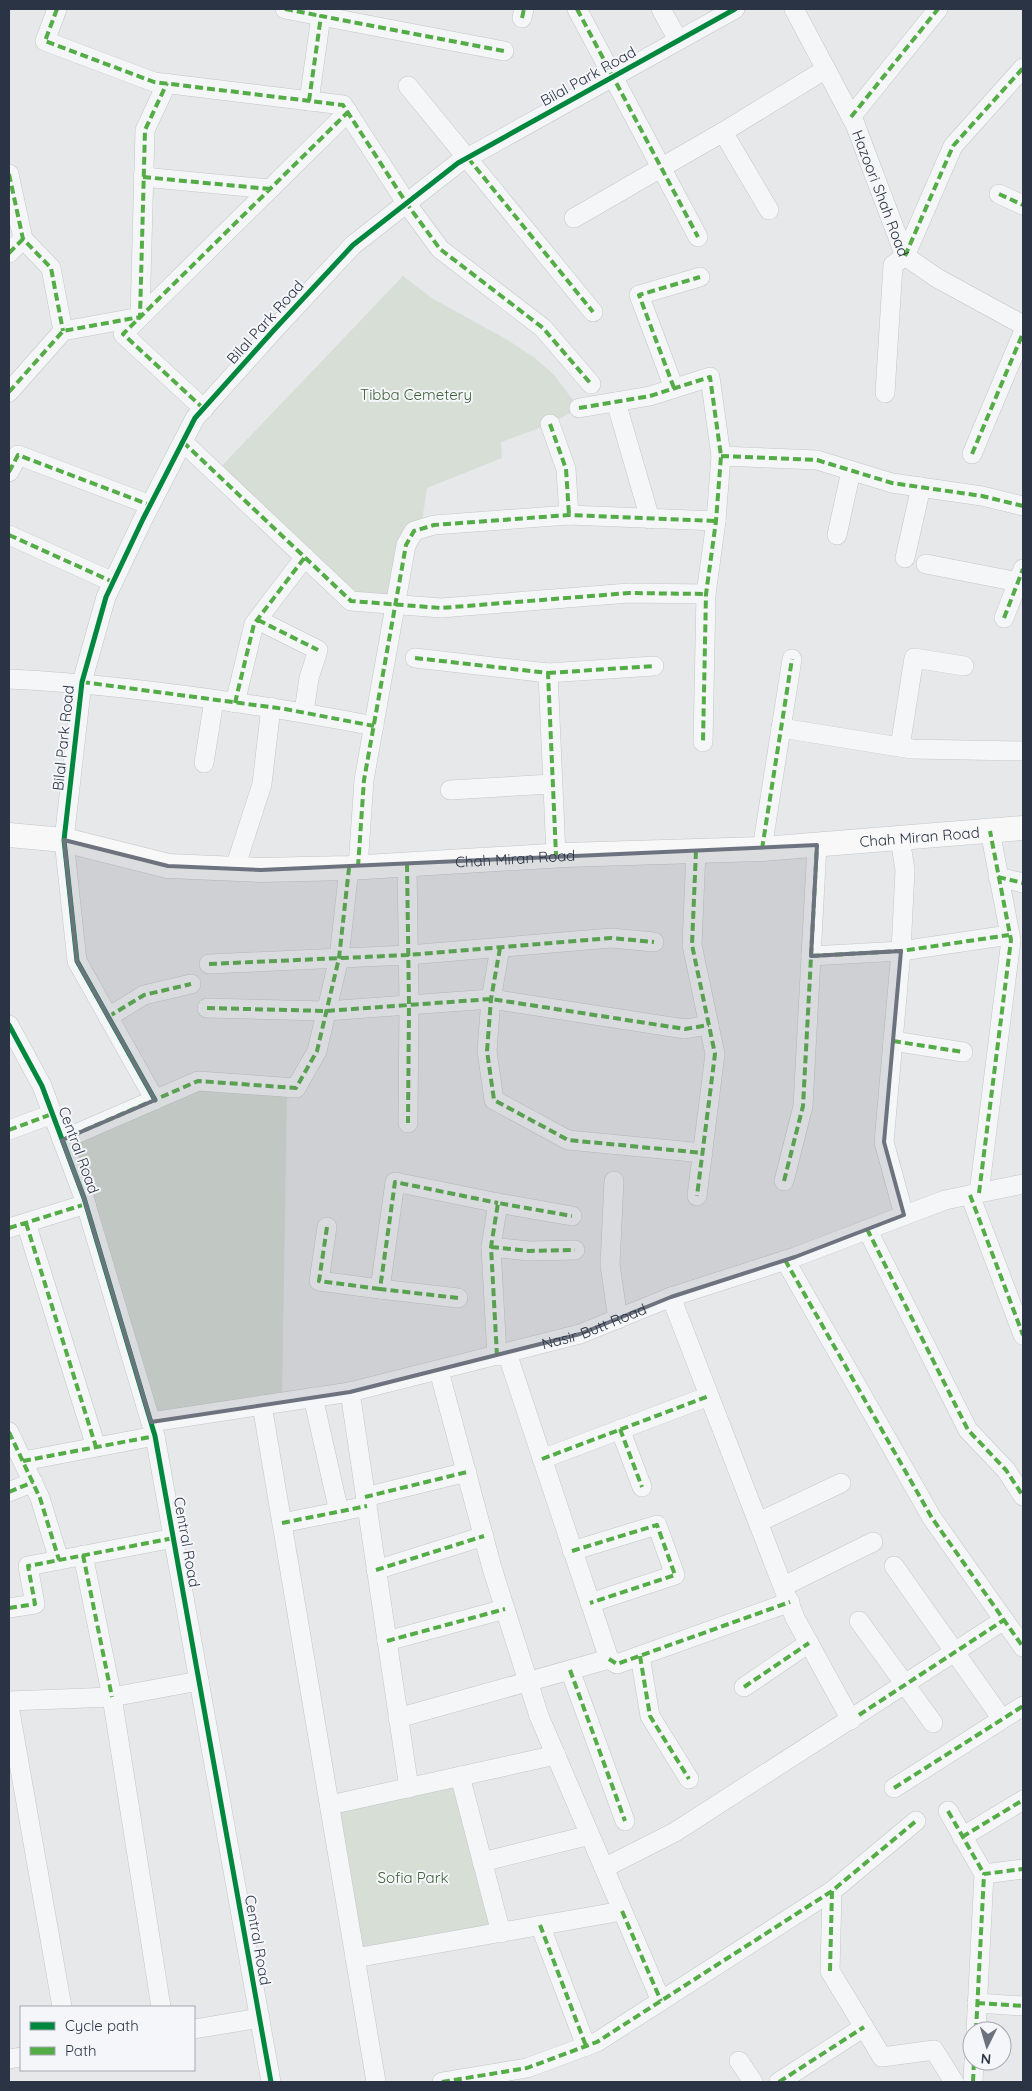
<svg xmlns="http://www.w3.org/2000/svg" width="1032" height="2091" font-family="Quicksand,sans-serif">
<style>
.green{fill:#d6ded6}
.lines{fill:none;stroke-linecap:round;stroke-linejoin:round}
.minor-casing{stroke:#c4c6c8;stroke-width:20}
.major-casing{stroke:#c2c5c8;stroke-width:25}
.minor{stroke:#f5f6f7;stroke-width:19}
.major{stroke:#f8f8f8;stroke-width:24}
.quiet{stroke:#54ac47;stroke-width:4;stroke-dasharray:8 4;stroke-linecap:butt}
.cycleway-casing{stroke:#f4f6f9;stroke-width:8}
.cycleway{stroke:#00873e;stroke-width:5}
.marked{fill:#6c737f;fill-opacity:0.2;stroke:#6c737f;stroke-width:4;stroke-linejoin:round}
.labels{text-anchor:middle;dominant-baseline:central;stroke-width:4;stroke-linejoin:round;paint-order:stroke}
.street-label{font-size:15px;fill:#2b3445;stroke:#f4f6f9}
.park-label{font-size:15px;fill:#3f6138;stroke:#f4f6f9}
</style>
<rect width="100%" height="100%" fill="#e6e8ea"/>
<path class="green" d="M403,276l30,23 73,40 29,19 19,17 25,33 -29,16 -49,18 1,16 -75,30 -6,40 -26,77 -44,-4 -136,-128z
M198,1081l89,6 -5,315 -131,20 -89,-282z
M460,1776l41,157 -146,25 -25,-153z"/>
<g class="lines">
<defs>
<g id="minor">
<path d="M57,9l-12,32 109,41 189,23 64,99 33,45 103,79 48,56"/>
<path d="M285,9l36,7 2,-7"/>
<path d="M577,9l121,228"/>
<path d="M661,9l17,31"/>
<path id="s1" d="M794,9l61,115 50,132 32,22 86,47"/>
<path d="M522,18l2,-9"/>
<path d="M408,86l185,226"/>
<path d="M309,101l12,-85 183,35"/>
<path d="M851,117l87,-108"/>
<path d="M9,174l14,65 28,29 12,63"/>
<path d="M143,177l127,12"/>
<path d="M999,194l24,11"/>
<path d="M769,210l-46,-78 103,-63"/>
<path d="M574,218l149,-86"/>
<path d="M9,253l14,-14"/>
<path d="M674,388l-35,-93 61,-18"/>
<path d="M9,392l54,-61 77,-14 5,-187 22,-47"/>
<path d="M885,393l8,-128 12,-9 48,-110 70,-78"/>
<path d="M616,402l34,117"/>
<path d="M579,408l71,-12 60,-19 11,79 -5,65 -10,73 -3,148"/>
<path d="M204,409l-81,-75 225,-222"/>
<path d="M550,424l16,45 3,46"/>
<path d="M183,442l168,159 90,7 188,-15 77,1"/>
<path d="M972,454l51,-121"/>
<path d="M721,456l96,4 75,23 90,13 41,10"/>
<path d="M9,472l9,-17 132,50"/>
<path d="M9,535l104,47"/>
<path d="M837,535l14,-64"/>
<path d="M905,558l16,-71"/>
<path d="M926,564l92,18"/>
<path d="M1004,618l19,-49"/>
<path d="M258,620l60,30 -9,28 -5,34"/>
<path d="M415,658l133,15 8,182"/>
<path d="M548,673l106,-7"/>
<path d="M9,679c122,6 244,24 365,47"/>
<path d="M235,703l19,-79 51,-67"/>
<path d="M781,728l131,21 111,2"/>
<path d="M900,747l14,-89 50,8"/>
<path d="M204,763l10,-63"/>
<path d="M450,790l102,-6"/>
<path d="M900,838l5,32 -4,81 -17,191 20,73"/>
<path d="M762,849l30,-190"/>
<path d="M696,851l-4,94 23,109 -18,142"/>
<path d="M407,864l2,140 -1,119"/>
<path d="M358,867l6,-87 42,-235 8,-14 20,-6 135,-10 147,6"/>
<path d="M235,868l27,-84 9,-77"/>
<path d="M998,877l25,6"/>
<path d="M500,948l-9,51 -4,52 7,49 74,40 135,13"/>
<path d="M811,956l90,-5 108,-16"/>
<path d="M209,964l199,-9 203,-17 43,4"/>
<path d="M207,1008l119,3 165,-12 194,30 24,-4"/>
<path d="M108,1017l36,-22 47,-11"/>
<path d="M9,1025l33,61 42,112 71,238 116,646"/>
<path d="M893,1041l70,11"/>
<path d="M155,1100l-78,-139 -13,-121 18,-158 24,-85 37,-78 52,-101 78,-87 80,-86 105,-82 277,-154"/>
<path d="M9,1130l43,-16"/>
<path d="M62,1140l136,-59 98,7 21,-37 22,-93 10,-90"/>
<path d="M614,1181l-4,84 8,54"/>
<path d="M784,1181l19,-75 14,-261"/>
<path d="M979,1193l32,-253 -21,-109"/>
<path d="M970,1195l53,140"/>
<path d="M26,1223l70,224"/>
<path d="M327,1227l-8,54 61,8"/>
<path d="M9,1228l77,-24"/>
<path d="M867,1229l101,201 38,40 17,26"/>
<path d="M491,1247l38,4 46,-1"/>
<path d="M785,1260l147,258 91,129"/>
<path d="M671,1297l124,321 56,102"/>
<path d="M458,1298l-78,-9 15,-107 103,21"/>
<path d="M507,1353l102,306 8,5 173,-62"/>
<path d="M497,1356l-6,-109 7,-44 74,13"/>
<path d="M439,1371l53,197 47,148 122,285"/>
<path d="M350,1392l59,396"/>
<path d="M313,1397l26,115"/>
<path d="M262,1405l114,677"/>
<path id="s2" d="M151,1422l199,-30 230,-58 91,-37 124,-40 150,-57 78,-16"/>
<path d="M620,1429l22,58"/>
<path d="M9,1432l31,66 19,62"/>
<path d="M542,1459l167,-63"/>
<path d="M23,1461l132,-25"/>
<path d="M9,1492l24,-10"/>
<path d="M365,1497l102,-25"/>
<path d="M759,1522l82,-39"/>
<path d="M282,1523l85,-17"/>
<path d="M572,1551l85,-26 18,50 -85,28"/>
<path d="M83,1555l29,142 49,310"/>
<path d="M894,1566l108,153"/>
<path d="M376,1570l108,-34"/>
<path d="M784,1586l89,-44"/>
<path d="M9,1608l26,-4 -7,-38 146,-28"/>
<path d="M859,1621l74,102"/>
<path d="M387,1641l118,-32"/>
<path d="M640,1656l10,60 39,63"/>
<path d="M570,1670l55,151"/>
<path d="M744,1687l65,-44"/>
<path d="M9,1701l103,-4 87,-16"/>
<path d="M9,1706l53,301"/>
<path d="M398,1718l211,-59"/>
<path d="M460,1776l41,157"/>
<path d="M894,1788l129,-82"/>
<path d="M330,1805l226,-50"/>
<path d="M948,1811l36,63"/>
<path d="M916,1821l-84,70 -2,80 52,86 52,-7 20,32"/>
<path d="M962,1837l61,-37"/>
<path d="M482,1862l108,-27"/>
<path d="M604,1868l71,-36 329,-212"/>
<path d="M540,1925l46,121"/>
<path d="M355,1958l267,-47"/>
<path d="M977,2003l46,3"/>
<path d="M194,2029l66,-11"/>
<path d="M976,2031l8,-157 39,-5"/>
<path d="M9,2059l12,-2"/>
<path d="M739,2061l14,21"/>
<path d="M442,2082l85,-14 70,-26 235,-151"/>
<path d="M779,2082l85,-55"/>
<path d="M973,2082l1,-21"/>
</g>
<g id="major">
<path id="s3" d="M9,835l55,5 104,26 93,4 88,-2 216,-13 197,-6 261,-21"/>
</g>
</defs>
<use href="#minor" class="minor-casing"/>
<use href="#major" class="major-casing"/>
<use href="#minor" class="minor"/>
<use href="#major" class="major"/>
<path class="quiet" d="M57,9l-12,32 109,41 189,23 64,99 33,45 103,79 48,56
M285,9l36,7
M577,9l121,228
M522,18l2,-9
M309,101l12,-85 183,35
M851,117l87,-108
M468,158l125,154
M9,174l14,65 28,29 12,63
M143,177l127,12
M999,194l24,11
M9,253l14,-14
M905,256l48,-110 70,-78
M674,388l-35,-93 61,-18
M9,392l54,-61 77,-14 5,-187 22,-47
M579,408l71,-12 60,-19 11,79 -5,65 -10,73 -3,148
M204,409l-81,-75 225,-222
M550,424l16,45 3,46
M183,442l168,159 90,7 188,-15 77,1
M972,454l51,-121
M721,456l96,4 75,23 90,13 41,10
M9,472l9,-17 132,50
M9,535l104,47
M1004,618l19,-49
M258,620l60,30
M415,658l133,15 8,182
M548,673l106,-7
M82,682l203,27 89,17
M235,703l19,-79 51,-67
M762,849l30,-190
M696,851l-4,94 23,109 -18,142
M407,864l2,140 -1,119
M358,867l6,-87 42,-235 8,-14 20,-6 135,-10 147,6
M998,877l25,6
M500,948l-9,51 -4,52 7,49 74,40 135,13
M811,956l90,-5 108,-16
M209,964l199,-9 203,-17 43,4
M207,1008l119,3 165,-12 194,30 24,-4
M108,1017l36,-22 47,-11
M893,1041l70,11
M9,1130l43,-16
M62,1140l136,-59 98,7 21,-37 22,-93 10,-90
M784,1181l19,-75 14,-261
M979,1193l32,-253 -21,-109
M970,1195l53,140
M26,1223l70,224
M327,1227l-8,54 61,8
M9,1228l77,-24
M867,1229l101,201 38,40 17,26
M491,1247l38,4 46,-1
M785,1260l147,258 91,129
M458,1298l-78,-9 15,-107 103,21
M497,1356l-6,-109 7,-44 74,13
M620,1429l22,58
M9,1432l31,66 19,62
M542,1459l167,-63
M23,1461l132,-25
M9,1492l24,-10
M365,1497l102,-25
M282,1523l85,-17
M572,1551l85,-26 18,50 -85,28
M83,1555l29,142
M376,1570l108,-34
M9,1608l26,-4 -7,-38 146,-28
M387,1641l118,-32
M640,1656l10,60 39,63
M609,1659l8,5 173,-62
M570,1670l55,151
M744,1687l65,-44
M859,1715l145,-95
M894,1788l129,-82
M948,1811l36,63
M962,1837l61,-37
M622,1911l39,90
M540,1925l46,121
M830,1971l2,-80 84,-70
M977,2003l46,3
M976,2031l8,-157 39,-5
M442,2082l85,-14 70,-26 235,-151
M779,2082l85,-55
M973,2082l1,-21"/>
<defs>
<path id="cycleway" d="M9,1025l33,61 42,112 71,238 116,646
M155,1100l-78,-139 -13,-121 18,-158 24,-85 37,-78 52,-101 78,-87 80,-86 105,-82 277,-154"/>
</defs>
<use href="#cycleway" class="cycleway-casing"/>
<use href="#cycleway" class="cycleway"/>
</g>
<path class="marked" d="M64,840l104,26 93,4 556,-25 -6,111 90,-5 -17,191 20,73 -109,42 -124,40 -91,37 -230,58 -199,30 -67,-224 -22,-58 93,-40 -78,-139z"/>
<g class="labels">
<g class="street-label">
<text transform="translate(588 76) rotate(-29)">Bilal Park Road</text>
<text stroke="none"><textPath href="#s1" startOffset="204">Hazoori Shah Road</textPath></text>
<text transform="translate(265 322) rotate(-48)">Bilal Park Road</text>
<text transform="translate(63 738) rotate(-84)">Bilal Park Road</text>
<text stroke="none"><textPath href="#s3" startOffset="915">Chah Miran Road</textPath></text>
<text stroke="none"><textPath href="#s3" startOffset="510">Chah Miran Road</textPath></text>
<text transform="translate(79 1150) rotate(70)">Central Road</text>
<text stroke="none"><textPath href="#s2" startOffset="454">Nasir Butt Road</textPath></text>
<text transform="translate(187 1542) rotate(80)">Central Road</text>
<text transform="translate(258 1940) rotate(80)">Central Road</text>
</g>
<g class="park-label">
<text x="416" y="394">Tibba Cemetery</text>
<text x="413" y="1877">Sofia Park</text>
</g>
</g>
<rect width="1032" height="2091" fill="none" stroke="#2b3445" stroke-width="20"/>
<rect x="20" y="2006" width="175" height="65" fill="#f4f6f9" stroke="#a4a8b1"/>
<rect x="30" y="2022" width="25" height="8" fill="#00873e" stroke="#a4a8b1"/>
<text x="65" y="2031" font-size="15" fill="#2b3445">Cycle path</text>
<rect x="30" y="2047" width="25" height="8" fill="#54ac47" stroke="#a4a8b1"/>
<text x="65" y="2056" font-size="15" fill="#2b3445">Path</text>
<g transform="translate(987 2046) rotate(185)"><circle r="24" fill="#f4f6f9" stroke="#a4a8b1"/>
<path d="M0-4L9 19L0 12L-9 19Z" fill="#6c737f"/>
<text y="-8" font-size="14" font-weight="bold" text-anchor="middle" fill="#2b3445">N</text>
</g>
</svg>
